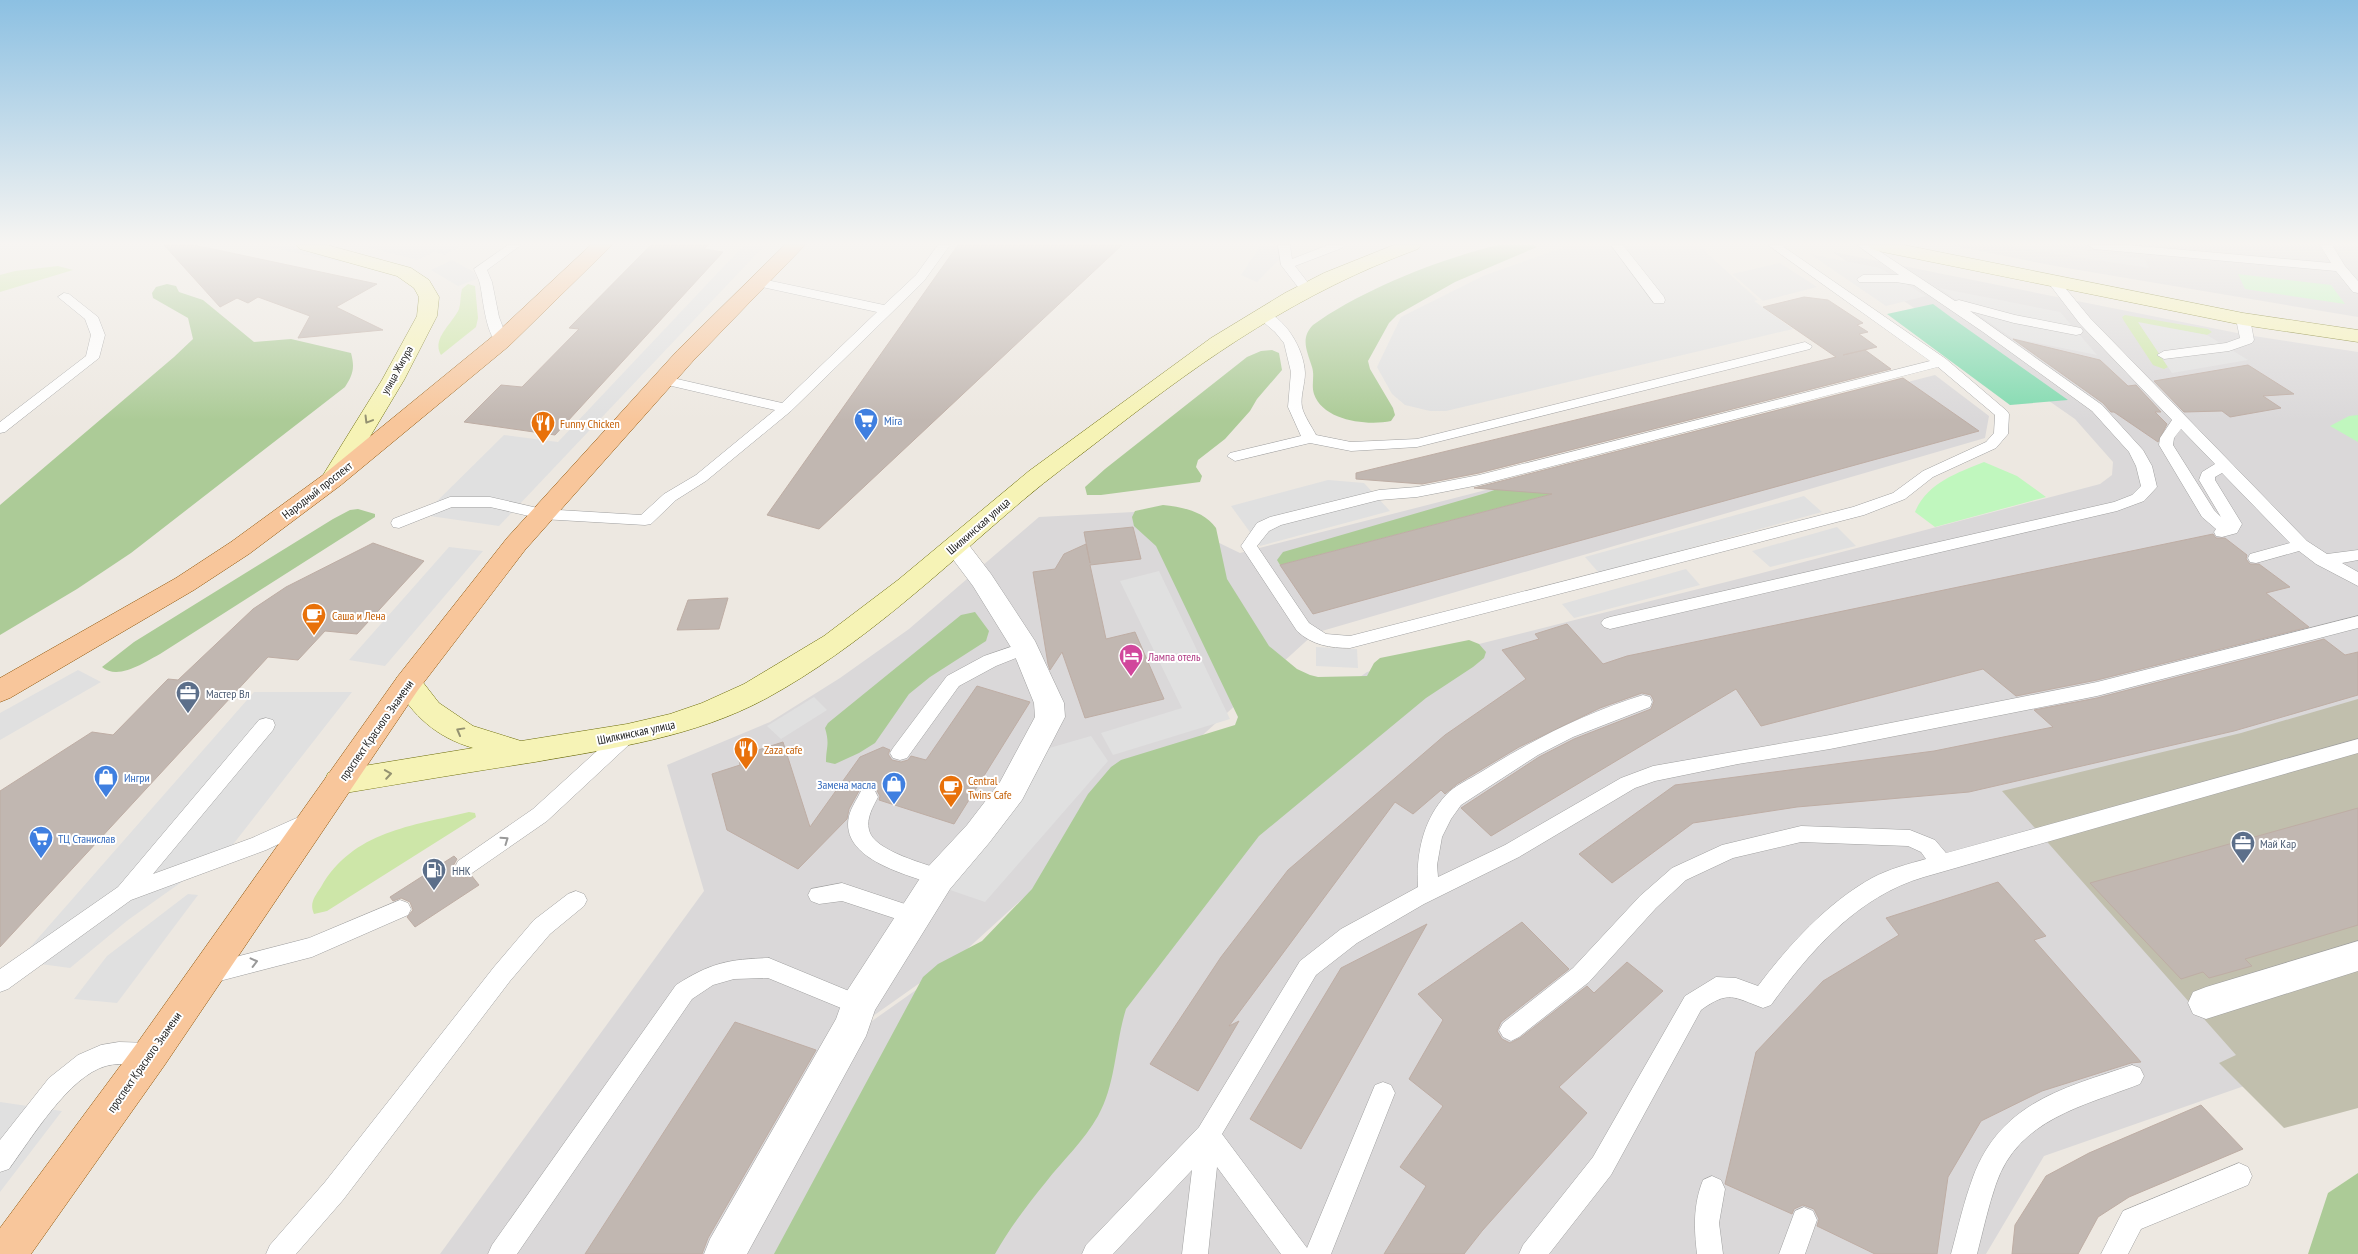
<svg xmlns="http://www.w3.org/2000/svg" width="2358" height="1254" font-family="'PT Sans Narrow',sans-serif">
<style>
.residential{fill:#dad8d9}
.construction{fill:#c1bfad}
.grass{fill:#cde6a8}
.forest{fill:#accb97}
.park{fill:#c0f7be}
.pitch{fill:#81daaf}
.parking{fill:#e0e0e0}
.building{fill:#c1b7b1;stroke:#beada4}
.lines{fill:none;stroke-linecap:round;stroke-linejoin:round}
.lane-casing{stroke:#a0a0a0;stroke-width:1}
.street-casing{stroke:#a0a0a0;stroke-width:1}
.secondary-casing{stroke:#6c6c09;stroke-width:1}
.primary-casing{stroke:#8d5306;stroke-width:1}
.lane{fill:#fff;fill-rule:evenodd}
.street{fill:#fff;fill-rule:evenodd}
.secondary{fill:#f6f3b6;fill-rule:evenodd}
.primary{fill:#f8c69b;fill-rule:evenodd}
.oneway{stroke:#949271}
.oneway2{stroke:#999}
.labels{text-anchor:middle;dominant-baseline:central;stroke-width:4;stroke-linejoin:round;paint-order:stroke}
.far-street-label{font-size:11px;fill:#1c1c1c;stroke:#fff}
.shop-label{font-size:12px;fill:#366cbe;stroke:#fff;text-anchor:start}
.food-label{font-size:12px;fill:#c56008;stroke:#fff;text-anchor:start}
.street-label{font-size:12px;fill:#1c1c1c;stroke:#fff}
.hotel-label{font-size:12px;fill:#b23c85;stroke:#fff;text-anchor:start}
.service-label{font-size:12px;fill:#4e5e75;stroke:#fff;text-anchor:start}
</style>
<rect width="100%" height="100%" fill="#ede8e1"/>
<path class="residential" d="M1950,245h408v72l-303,-51z
M1833,252l414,83 111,17v733l-91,-7 -223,78 -58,98h-1241l127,-233 495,-349 391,-98 342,-90 12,-9 1,-13 -38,-43z
M1935,375l54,41 -4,22 -670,195 -350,318 -123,87 -124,216h-278l264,-363 -37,-126 103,-43 70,-44 69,-49 130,-112 114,-6 87,42z"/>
<path class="construction" d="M2358,699v409l-74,20 -65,-65 17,-8 -234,-264 239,-58z"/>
<path class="grass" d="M58,266l15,4 -73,22v-17l15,-4z
M468,284l7,2 3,32 -2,9 -35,28c-10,-16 12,-32 18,-46 2,-6 1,-13 3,-20z
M2125,315l83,14 4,3 -5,3 -68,-12 29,44 -4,2 -11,-4 -29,-44 -2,-4z
M469,812l6,1 1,4 -149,94 -13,3c-5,-11 1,-18 7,-27 32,-56 91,-61 148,-75z"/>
<path class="forest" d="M1498,245h36l3,2 -82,35 -58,33 -8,8 -21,38 2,8 23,39 2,7 -4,6c-23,5 -68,0 -77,-27 -3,-9 1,-18 -2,-27 -5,-16 -12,-29 1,-42 48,-35 127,-66 185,-80z
M167,284l9,2 3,6 24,8 51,42 37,-3 60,14c4,15 2,22 -6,34l-214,166 -54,36 -77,46v-130l174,-148 19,-18 -5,-21 -35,-20 -1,-5 4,-6z
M1272,350l7,3 3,17 -25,29 -7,12 -25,28 -27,21 -2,7 6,9 -2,6 -99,13h-14l-2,-8 20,-18 142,-112 14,-6z
M1896,404l-616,161 -3,-5 6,-8 203,-59 45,-16z
M1163,505c19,2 41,6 53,23l11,51 42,67 28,23 13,6 8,2 49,-1 7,-13 6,-5 89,-18 10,4 7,8 -2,6 -11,9 -47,31 -167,138 -133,173c-11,35 -10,75 -28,107 -14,25 -35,44 -52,66 -18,22 -37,47 -51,72h-221l149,-277 15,-13 44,-23 50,-52 56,-95 23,-27 10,-7 114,-35 3,-8 -82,-171 -22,-20 -2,-9 3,-6z
M358,509l17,5v3l-215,137c-15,8 -42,27 -58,13l32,-25 199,-123 17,-9z
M975,612l14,19 -3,10 -56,36 -21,17 -34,49 -16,10 -24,11 -9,-2c0,-15 4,-17 -1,-34l3,-5 133,-108z
M2358,1173v81h-50l20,-61z"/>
<path class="park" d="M2238,274l93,11 14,19 -100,-15z
M2358,415v27l-28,-16 19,-10z
M1984,462l33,14 29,21 -111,30 -20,-15c12,-29 42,-39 69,-50z"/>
<path class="pitch" d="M1933,304l19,14 116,82 -58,5 -123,-91z"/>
<path class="parking" d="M258,245h25l73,17h-16z
M359,245h103l-17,10 -10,-3 -18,8z
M744,245h21l-266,281 -76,-11 81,-80 54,7z
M1261,245h32l-36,37 -16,-7z
M1616,245h85l7,9 50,46 -4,1 39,28 -347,82h-16l-25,-6 -13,-11 -15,-27 24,-50 82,-41 82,-29z
M2012,245h34l99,14 4,9 -137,-21z
M1810,254l70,14 46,28 -40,10z
M452,260l22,12 3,7 -19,7 -27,-16z
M1780,263l37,24 -54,14 -31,-27z
M1939,288l121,24 37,43 -85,-17z
M2138,322l69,13 41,25 -76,13z
M1328,480l36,3 26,28 -130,35 -29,-40z
M1804,496l18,16 -223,61 -14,-16z
M1837,527l19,19 -86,21 -18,-16z
M449,547l34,4 -98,115 -36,-6z
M1686,569l14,16 -126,33 -12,-14z
M1159,571l71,148 -117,36 -12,-22 81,-25 -62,-127z
M1316,647l41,2 1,19 -42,-2z
M78,670l23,12 -101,58v-27z
M254,692h98l-121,155 -103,73 -58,48 -52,-7z
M814,697l13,13 -46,29 -14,-13z
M1091,736l17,25 -123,141 -58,-20 119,-133z
M188,894l10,1 -81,108 -43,-4 33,-43z
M0,1102l62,9 -62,81z"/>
<path class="building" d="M164,245h30l183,39 -41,23 47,23 -85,8 12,-22 -52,-19 -10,6 -11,-5 -17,9z
M651,245h57l-4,4 19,3 -168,183 -91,-13 37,-37 21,2 57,-58 -10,-1z
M958,245h164l-303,284 -52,-14z
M1804,297l24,3 35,23 -6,2 11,7 -9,2 18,13 -34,8 22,-5 26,19 -412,104 -57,11 -66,-5v-6l480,-116 -73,-50z
M2013,339l87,21 28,26 8,-1 25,27h-6l12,12 -9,18 -44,-30h-3l-8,-9z
M2248,365l46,29 -31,2 18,12 -51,9 -8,-6 -38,1 -30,-31z
M1903,378l76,53 -666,183 -33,-49 272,-71 -78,-6z
M1133,527l8,32 -51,6 16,74 29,-7 29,67 -79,19 -23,-66 -12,18 -2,-6 -15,-92 22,-3 9,-15 22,-10 4,19 -6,-31z
M2213,534l3,4h9l22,17 -1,4 4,5h9l31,23 -24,6 43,34 -212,53 -81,16 -33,-27 -222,57 -25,-37 -245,147 -30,-28 78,-51 35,-18 77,-30 3,-8 -3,-6 -9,-2 -42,15 -81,39 -62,37 -12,10 -4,-4 -28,24 -18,-12 -166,224 10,-5 -41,70 -48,-27 71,-107 67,-87 157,-135 81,-56 -24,-29 37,-11 -4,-5 32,-10 36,40 24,-8z
M373,543l51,18 -67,73 -32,-3 -27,29 -30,-3 -268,290v-156l92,-59 21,3 55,-56 10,1 75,-71 33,-22z
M728,598l-9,31 -42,1 11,-30z
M2324,639l21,16 13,-3v43l-124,36 -265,61 -172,15 -104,16 -81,60 -33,-29 96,-69 259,-34 119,-24 -19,-17 63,-12z
M977,686l53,16 -76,122 -75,-24 1,-4 -4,-7 -7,-2 -9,2 -11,20 -2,10 -49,50 -71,-39 -15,-56 28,-9 -1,-5 17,-5 -1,-4 28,-9 27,85 50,-70 23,-10 7,3 -2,4 4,6 9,2 7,-2 3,-4 15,4z
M2358,808v117l-113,34 7,7 -43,12 -6,-6 -22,7 -91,-96z
M454,856l3,3 -4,7 3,8 8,4 7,-3 8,10 -64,42 -8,-10 6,-7 -3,-8 -9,-4 -8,3 -3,-4z
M1998,882l48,54 -12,4 107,122 -10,1 -89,28 -61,30 -33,56 -11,77h-62l-58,-28 2,-7 -5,-10 -11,-4 -9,4 -2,5 -67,-30 31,-132 67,-71 76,-46 -13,-17z
M1522,922l47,47 -68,53 -4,9 5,8 8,4 10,-5 67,-52 7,7 33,-31 36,29 -104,96 28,26 -105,118 -18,23h-80l42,-68 -26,-19 43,-61 -34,-27 34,-59 -25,-26z
M1427,924l-126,225 -51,-30 91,-151z
M735,1022l81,28 -108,188 -6,16h-117z
M2201,1105l42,44 -114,48 -31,20 -20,37h-66l3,-29 31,-49 43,-23z"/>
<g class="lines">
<defs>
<path id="lane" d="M508,245h13l-34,25 5,12 7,35 9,24 -7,4c-15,-4 -18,-48 -21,-61 -1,-5 -4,-10 -6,-15z
M938,245h12l-26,36 -133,130 -85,70 -30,19 -25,24 -6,1 -103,-6 -52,-12h-38l-53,21 -6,-1 -2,-4 2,-4 57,-22h40l52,12 99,6 23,-21 32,-19 79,-65 -116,-27 -2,-3 2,-3 5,-1 118,27 95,-91 -124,-27 -2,-3 2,-3 4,-1 127,27 32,-30z
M1278,245h12l2,14 36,-14h16l-2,3 -47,18 17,22 -6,4 -5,-1 -20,-26z
M1611,245h12l41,52 1,3 -1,3h-10z
M1768,245h13l165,114 61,52 2,3 -1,20 -12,14 -63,29 -28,22 -41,16 -514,133c-20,0 -38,-3 -53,-17l-56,-85 16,-23 13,-6 109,-27 38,-3 62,-12 451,-114zM1938,367l57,48 -1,18 -8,9 -63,29 -30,22 -40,14 -503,129 -24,-2 -17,-11 -52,-77 12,-15 12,-6 98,-25 38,-3 62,-12z
M1857,245h13l85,56 4,-1 56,15 66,13 2,3 -2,3 -5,1 -62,-12 -44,-12 132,94 41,45 9,16 5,21 -13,14 -27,10 -507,118 -6,-2 -3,-4 3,-4 6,-2 504,-115 18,-7 9,-9 -5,-20 -7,-14 -37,-41 -109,-79 -69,-47 -18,-3h-37l-2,-3 6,-4h36z
M2088,245h40l203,18 -11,-18h12l13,21 13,15v12l-5,-1 -17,-21 -242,-22z
M2053,277l4,1 33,40 217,223 20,13 31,-4v10l-16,3 16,9v14l-42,-22 -17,-13 -43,12 -6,-1 -2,-4 2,-4 40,-11 -68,-70 -7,4v3l27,44 -5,9 -15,4 -6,-1 -2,-4 2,-3 -14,-12 -43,-72 1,-7 12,-18 -92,-96 -33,-43zM2181,429l34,35 -13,8 -3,8 22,37 -7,-7 -41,-65 1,-7z
M64,293l5,1 29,23 7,18 -6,23 -94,74 -5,1v-11l86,-66 5,-21 -6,-16 -27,-22z
M1261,310c24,6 43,39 44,63 0,11 -5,24 -3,34 2,9 10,20 14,28l35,7 66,-3 388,-97 7,4 -2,3 -393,98 -66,4 -41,-8 -75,18 -8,-5 3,-3 71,-17 -13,-29 3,-35 -7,-29 -9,-11 -21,-18z
M2243,315l7,4 4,21 -2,3 -23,8 -65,8 -7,-4 7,-4 62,-8 14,-5 -4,-19z
M2358,616v12l-261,68 -267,53 -92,15 -83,17 -20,7 -116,69 -95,47 -67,39 -41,32 -94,159 85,114 68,-163 8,-3 8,3 4,8 -64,161h-50l-64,-87 -9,87h-26l10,-84 -79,84h-31l4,-9 113,-118 101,-166 41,-32 77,-42c-2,-33 5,-67 28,-92 9,-10 24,-16 35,-23 51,-32 104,-59 162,-77l7,2 2,5 -2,5 -77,30 -35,18 -77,50 -10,14 -9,18 -5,28 1,12 67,-32 116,-67 32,-12 177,-31 267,-53z
M1025,642l6,2 3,4 -3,4 -35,14 -37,20 -52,72 -7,2 -7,-2 -3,-5 3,-5 54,-72 37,-20z
M266,718l7,2 2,5 -2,5 -120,144 99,-36 58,-26 7,2 3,6 -3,6 -51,24 -135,50 -123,89 -8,3v-23l118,-82 141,-167z
M627,728l7,2 2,5 -2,5 -87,81 -75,52 -7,3 -7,-3 -3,-6 3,-6 75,-52 87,-79z
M2358,739v14l-434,124c-66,19 -114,74 -153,128l-8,3c-30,-11 -34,-18 -62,2l-90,165 -62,79h-30l4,-9 70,-88 92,-161 31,-19 20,1 22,8c31,-41 69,-83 114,-108 17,-9 36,-14 54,-19l-5,-7 -13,-6 -107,-4 -68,16 -47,22 -30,28 -67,74 -70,55 -8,4 -8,-4 -4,-7 4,-7 70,-55 67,-72 32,-28 50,-23 79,-19 109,4 25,10 11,13z
M868,789l7,2 3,6c-5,10 -12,21 -9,33 4,21 60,35 77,41l3,6 -3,6 -7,3c-30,-11 -100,-26 -90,-70 2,-8 8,-17 12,-25z
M842,883l81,27 3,6 -3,6 -8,3 -73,-24 -23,3 -8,-3 -3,-6 3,-6z
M576,891l8,3 3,6 -3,6 -34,28 -40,47 -167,219 -47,54h-30l4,-9 55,-63 169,-215 40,-47 34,-26z
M400,900l8,3 3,6 -3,6 -96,42 -104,27 -8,-3 -3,-7 3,-7 8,-3 101,-26z
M769,958l97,40 3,7 -3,7 -8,3 -90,-37 -34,1 -21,6 -21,14 -175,255h-29l4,-9 184,-260c34,-22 53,-26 93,-27z
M119,1042l32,1 8,3 4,8 -4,8c-17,6 -36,-1 -53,4 -37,10 -75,73 -97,103l-9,3v-32l49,-62 29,-23 23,-10z
M2132,1065l8,3 4,8 -4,8c-56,22 -122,35 -144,100 -8,23 -13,47 -19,70h-26c7,-26 13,-53 22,-77 28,-75 91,-89 159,-112z
M2239,1163l9,4 4,9 -4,9 -107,44 -13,25h-27l22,-43z
M1712,1176l9,4 4,9 -6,34 4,31h-26c-3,-26 -4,-49 6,-74z
M1804,1207l9,4 4,9 -12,34h-26l16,-43z"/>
<path id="street" d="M956,538l9,2 26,34 44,67 29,62 1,14 -43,83 -33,43 -39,46 -75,121 -9,26 -119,218h-43l6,-15 126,-220 9,-25 81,-125 41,-44 33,-43 35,-65 -1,-14 -22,-54 -39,-63 -30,-40 4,-6z
M2358,941v30l-152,48 -13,-5 -5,-11 5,-11 13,-5z"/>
<path id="secondary" d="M297,245h30l84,23 18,12 10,17 -2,19 -33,64 -63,105 -9,2 -9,-2 -3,-5 62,-100 35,-64 2,-19 -5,-9 -17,-12 -97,-27z
M1394,245h27l-3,4c-118,43 -210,107 -308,183 -29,23 -60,45 -88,69 -82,70 -160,145 -255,197 -72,39 -152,50 -232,64 -65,10 -131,21 -196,32l-11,-3 -4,-9 4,-9 11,-3 134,-22c-37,-11 -60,-32 -79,-65l4,-7 10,-3 10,3 21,27 34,23 48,15 106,-17 43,-10 32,-11 42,-19 80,-48 74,-56 131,-109 182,-133 74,-45 39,-20z
M1868,245h36l339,68 115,17v12l-115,-17 -365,-74 -7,-2z"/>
<path id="primary" d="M591,245h21l-103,101 -168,139 -92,69 -55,36 -184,108 -10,4v-24l176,-100 55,-36 92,-67 170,-139z
M785,245h20l-112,116 -168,189 -107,140 -254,376 -133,188h-31v-26l138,-186 260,-366 109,-138 170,-187z"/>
</defs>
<use href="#lane" class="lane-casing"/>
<use href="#street" class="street-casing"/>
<use href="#secondary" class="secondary-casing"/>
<use href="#primary" class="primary-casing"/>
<use href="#lane" class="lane"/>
<use href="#street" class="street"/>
<use href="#secondary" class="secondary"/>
<use href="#primary" class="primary"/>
</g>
<defs><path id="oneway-chevron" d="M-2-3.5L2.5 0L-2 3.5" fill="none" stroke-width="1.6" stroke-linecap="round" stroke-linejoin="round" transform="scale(1.25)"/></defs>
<g class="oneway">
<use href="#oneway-chevron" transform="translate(368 420) rotate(121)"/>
<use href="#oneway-chevron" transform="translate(460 731) rotate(-151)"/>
<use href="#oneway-chevron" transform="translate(388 774) rotate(-9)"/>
</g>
<g class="oneway2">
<use href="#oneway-chevron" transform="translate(505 840) rotate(-35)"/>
<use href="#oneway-chevron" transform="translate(254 962) rotate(-14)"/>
</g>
<linearGradient id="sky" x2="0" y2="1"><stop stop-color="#8cc0e2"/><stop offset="0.58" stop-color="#f7f5f2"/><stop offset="1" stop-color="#f7f5f2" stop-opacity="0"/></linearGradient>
<rect width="2358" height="420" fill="url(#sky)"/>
<defs>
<symbol id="supermarket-pin" viewBox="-11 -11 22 30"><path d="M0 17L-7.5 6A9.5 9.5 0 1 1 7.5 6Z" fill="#3f7fe0" stroke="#fff"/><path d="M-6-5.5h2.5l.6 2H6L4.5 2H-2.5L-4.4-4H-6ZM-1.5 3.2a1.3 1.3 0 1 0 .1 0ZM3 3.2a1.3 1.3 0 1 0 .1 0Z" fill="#fff"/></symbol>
<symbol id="restaurant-pin" viewBox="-11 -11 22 30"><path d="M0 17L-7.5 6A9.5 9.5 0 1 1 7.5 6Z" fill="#e8710a" stroke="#fff"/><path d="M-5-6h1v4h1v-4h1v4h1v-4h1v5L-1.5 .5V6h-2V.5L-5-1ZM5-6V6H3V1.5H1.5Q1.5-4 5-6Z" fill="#fff"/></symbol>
<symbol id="cafe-pin" viewBox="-11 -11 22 30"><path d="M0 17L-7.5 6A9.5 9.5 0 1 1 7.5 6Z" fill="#e8710a" stroke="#fff"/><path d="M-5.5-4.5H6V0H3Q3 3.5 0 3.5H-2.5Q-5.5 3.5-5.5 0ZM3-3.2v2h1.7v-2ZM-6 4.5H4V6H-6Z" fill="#fff"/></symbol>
<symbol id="hotel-pin" viewBox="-11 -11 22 30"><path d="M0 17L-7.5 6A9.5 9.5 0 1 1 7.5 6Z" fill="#d1479c" stroke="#fff"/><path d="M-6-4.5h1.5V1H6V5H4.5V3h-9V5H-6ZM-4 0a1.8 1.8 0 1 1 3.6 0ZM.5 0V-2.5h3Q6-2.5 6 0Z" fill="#fff"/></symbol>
<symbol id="office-pin" viewBox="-11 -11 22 30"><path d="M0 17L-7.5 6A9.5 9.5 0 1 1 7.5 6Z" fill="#5c6f8a" stroke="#fff"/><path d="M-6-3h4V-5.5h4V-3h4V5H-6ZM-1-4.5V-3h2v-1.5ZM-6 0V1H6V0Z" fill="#fff"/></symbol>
<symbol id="shop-pin" viewBox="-11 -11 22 30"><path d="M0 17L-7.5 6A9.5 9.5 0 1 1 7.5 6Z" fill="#3f7fe0" stroke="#fff"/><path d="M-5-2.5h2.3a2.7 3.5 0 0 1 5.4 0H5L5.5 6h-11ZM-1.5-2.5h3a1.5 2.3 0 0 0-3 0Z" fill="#fff"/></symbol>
<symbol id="fuel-pin" viewBox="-11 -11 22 30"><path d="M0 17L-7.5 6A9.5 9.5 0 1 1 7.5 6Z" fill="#5c6f8a" stroke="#fff"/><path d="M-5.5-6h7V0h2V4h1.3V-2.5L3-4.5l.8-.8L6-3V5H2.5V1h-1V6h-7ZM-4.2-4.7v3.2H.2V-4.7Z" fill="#fff"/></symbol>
</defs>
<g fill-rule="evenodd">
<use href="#supermarket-pin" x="852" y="406" width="28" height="38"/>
<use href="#restaurant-pin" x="529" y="409" width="28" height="38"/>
<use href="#cafe-pin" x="300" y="601" width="28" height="38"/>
<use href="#hotel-pin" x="1117" y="642" width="28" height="38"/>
<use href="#office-pin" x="174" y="679" width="28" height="38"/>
<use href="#restaurant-pin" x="732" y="735" width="28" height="38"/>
<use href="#shop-pin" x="92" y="763" width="28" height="38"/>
<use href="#shop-pin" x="880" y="770" width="28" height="38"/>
<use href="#cafe-pin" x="937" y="773" width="28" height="38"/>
<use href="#supermarket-pin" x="27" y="824" width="28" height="38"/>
<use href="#office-pin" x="2229" y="829" width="28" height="38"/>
<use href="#fuel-pin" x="420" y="856" width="28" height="38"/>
</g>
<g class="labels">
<g class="far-street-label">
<text transform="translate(397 370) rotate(-61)">улица Жигура</text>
</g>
<g class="shop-label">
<text x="884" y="420">Mira</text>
<text x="124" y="777">Ингри</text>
<text x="876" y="784" text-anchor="end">Замена масла</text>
<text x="58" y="838">ТЦ Станислав</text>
</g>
<g class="food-label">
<text x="560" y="423">Funny Chicken</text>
<text x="332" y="615">Саша и Лена</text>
<text x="764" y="749">Zaza cafe</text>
<text x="968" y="780">Central<tspan x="968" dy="14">Twins Cafe</tspan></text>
</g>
<g class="street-label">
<text transform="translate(317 490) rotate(-38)">Народный проспект</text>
<text transform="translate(978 526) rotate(-41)">Шилкинская улица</text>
<text transform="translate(376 730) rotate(-55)">проспект Красного Знамени</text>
<text transform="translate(636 732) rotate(-12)">Шилкинская улица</text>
<text transform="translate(144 1062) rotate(-55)">проспект Красного Знамени</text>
</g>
<g class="hotel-label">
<text x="1148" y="656">Лампа отель</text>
</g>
<g class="service-label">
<text x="206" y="693">Мастер Вл</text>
<text x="2260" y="843">Май Кар</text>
<text x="452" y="870">ННК</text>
</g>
</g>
</svg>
